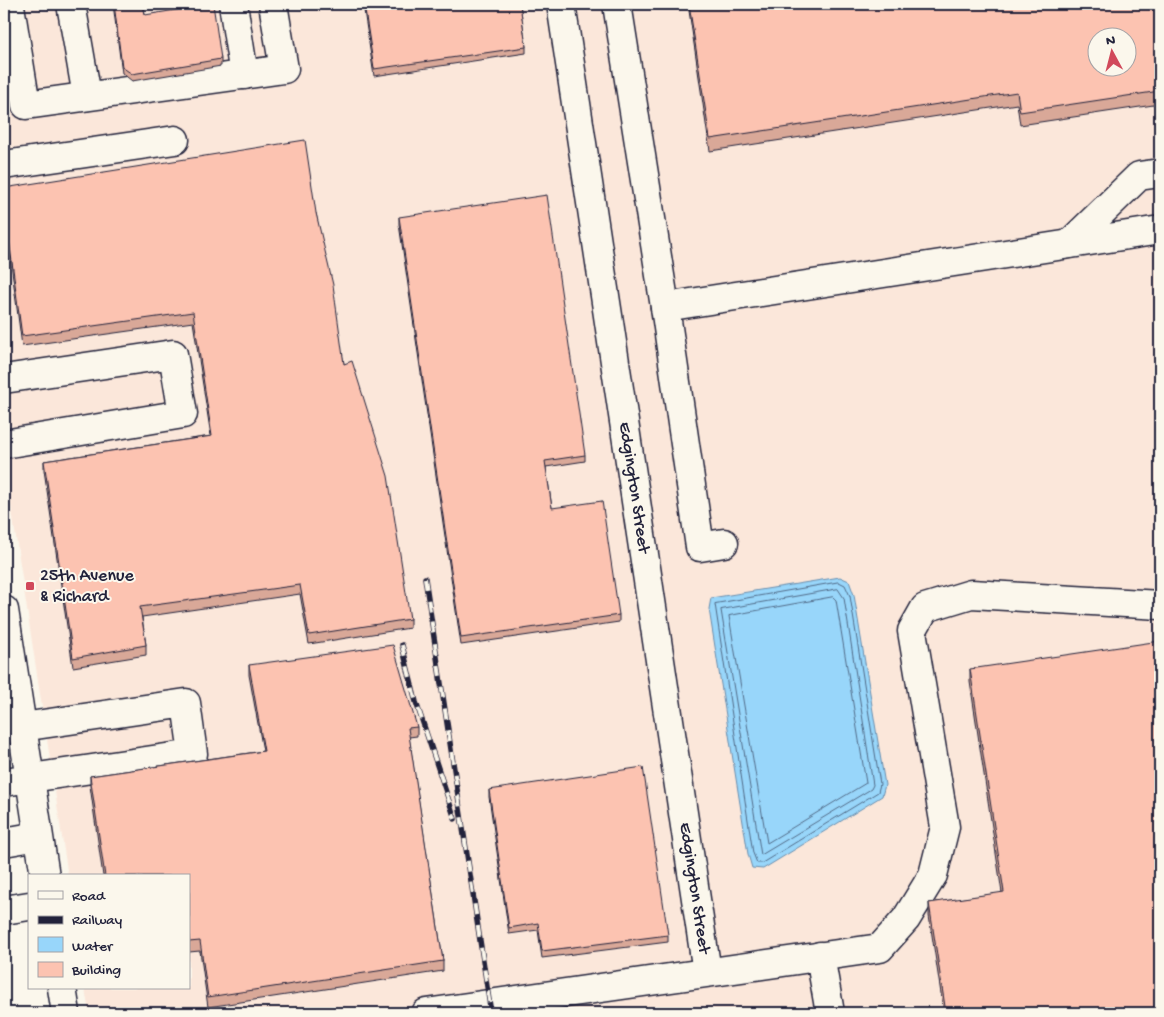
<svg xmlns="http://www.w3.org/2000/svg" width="1164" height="1017" font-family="'Gochi Hand',sans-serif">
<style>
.built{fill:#fbe7da;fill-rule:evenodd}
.water{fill:#98d6fa;stroke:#698eae}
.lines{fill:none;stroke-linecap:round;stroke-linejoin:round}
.shore{stroke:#516a87;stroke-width:1}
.minor-casing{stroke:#22223b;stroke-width:31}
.major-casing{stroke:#22223b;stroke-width:31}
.minor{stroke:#fbf7ec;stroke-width:28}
.major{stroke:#fbf7ec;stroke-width:28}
.rail-casing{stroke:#22223b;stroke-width:5.5}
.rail{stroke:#fbf7ec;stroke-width:4;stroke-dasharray:11;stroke-linecap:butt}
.wall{fill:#d9a898;stroke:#22223b}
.building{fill:#fcc3b1;stroke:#22223b;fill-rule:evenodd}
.poi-dot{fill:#d1495b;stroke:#fbf7ec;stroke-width:2}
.labels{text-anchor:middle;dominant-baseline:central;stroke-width:4;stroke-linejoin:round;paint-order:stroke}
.street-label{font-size:18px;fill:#22223b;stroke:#fbf7ec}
.poi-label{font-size:18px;fill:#22223b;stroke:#fbf7ec;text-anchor:start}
</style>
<rect width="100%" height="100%" fill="#fbf7ec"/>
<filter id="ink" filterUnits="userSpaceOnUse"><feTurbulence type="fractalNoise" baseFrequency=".02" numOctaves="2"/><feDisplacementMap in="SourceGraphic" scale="10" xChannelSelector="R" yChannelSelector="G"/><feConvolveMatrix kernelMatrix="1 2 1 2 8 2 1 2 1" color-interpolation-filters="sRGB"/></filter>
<g filter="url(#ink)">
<path class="built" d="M4,4h1156v1009h-1071l-4,-25h104v-112h-121l-64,-416zM1096,38h30v30h-30z"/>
<path class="water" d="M840,577l9,4 5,14 31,190 -3,11 -119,73 -11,-1 -4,-14 -39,-245 2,-11z"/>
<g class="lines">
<path class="shore" d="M839,582l6,3 5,11 30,188 -2,8 -116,71h-5l-4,-10 -38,-249z
M838,589l6,9 29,187 -2,4 -110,66 -40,-245z
M833,597l3,3 30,183 -99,60 -38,-227z"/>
<defs>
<g id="minor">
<path d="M71,4l16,92"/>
<path d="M233,4l11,71"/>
<path id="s1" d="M561,4l146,968"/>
<path d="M617,4l48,303 495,-77"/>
<path d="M4,7l6,-1 16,99 258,-36 -11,-65"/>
<path d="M4,165l171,-25"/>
<path d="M1069,244l70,-68 21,-3"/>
<path d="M665,307l35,240 24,-4"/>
<path d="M4,379l169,-25 10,60 -179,30"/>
<path d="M4,782l189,-28 -7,-51 -164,24"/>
<path d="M4,842l34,-6"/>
<path d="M4,910l25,-4"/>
<path d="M820,956l10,57"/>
<path d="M426,1013l454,-65 26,-29 27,-44 12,-48 -33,-196 13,-23 46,-14 189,11"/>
</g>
<path id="major" d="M4,610l41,266
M62,988l4,25"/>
</defs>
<use href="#minor" class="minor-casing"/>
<use href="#major" class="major-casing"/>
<use href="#minor" class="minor"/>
<use href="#major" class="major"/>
<defs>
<path id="rail" d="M425,578l66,435
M402,645l14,57 39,117"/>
</defs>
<use href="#rail" class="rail-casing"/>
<use href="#rail" class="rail"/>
</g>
<path class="wall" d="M113,4h30l2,11 76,44v7l-89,15 -10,-8z
M363,4h157l6,43v6l-152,23z
M688,4h470l2,13v87l-140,21 -3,-21 -307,47z
M4,188l312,25 28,151 66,255v9l-101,16 -9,-50 -158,23 4,28v10l-73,12 -29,-197v-9l167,-25 -18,-114 -171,24 -18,-135z
M399,217l186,238v6l-39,6 6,41 67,107v7l-158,23 -62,-421z
M249,665l168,62v9l-8,1 34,224v10l-235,36 -8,-56 -11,1v-76h-86l-13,-90v-10l173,-25 -14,-76z
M970,669l190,344h-216l-15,-97v-13l73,-10 -32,-211z
M489,790l179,145v7l-126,16 -4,-28 -29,4 -20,-137z"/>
<path class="building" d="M114,4h29l2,11 68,-11 8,55 -89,15 -10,-7z
M364,4h156l6,43 -152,22z
M689,4h469l2,13v74l-140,21 -3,-20 -307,47zM1096,38h30v30h-30z
M305,140l11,73 17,72 11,79 8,-3 36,115 22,143 -101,16 -9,-50 -160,22 6,38 -73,13 -29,-197 168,-25 -19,-124 -171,24 -18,-134v-14z
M547,195l38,260 -40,6 7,47 50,-7 17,114 -158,23 -62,-421z
M1160,641v372h-214l-17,-110 75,-11 -34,-223z
M393,645l24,82 -9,1 35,233 -235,36 -8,-56 -11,1v-66h-84l-15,-100 174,-25 -15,-86z
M643,767l25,168 -126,16 -4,-28 -29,5 -20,-138z"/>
</g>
<rect class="poi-dot" x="25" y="581" width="10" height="10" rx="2.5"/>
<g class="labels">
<g class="street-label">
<text stroke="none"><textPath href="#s1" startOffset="489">Edgington Street</textPath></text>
<text stroke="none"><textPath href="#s1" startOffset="894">Edgington Street</textPath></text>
</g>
<g class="poi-label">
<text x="40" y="576">25th Avenue<tspan x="40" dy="21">&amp; Richard</tspan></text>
</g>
</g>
<rect width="1164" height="1017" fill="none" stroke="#fbf7ec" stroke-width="20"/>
<rect x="10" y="10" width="1144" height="997" fill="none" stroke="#22223b" stroke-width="2" filter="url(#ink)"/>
<rect x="28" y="874" width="162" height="115" fill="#fbf7ec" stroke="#a4a2a5"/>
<rect x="38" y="891" width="25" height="8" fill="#fbf7ec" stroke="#a4a2a5"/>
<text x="72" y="900" font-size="15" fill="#22223b">Road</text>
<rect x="38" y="916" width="25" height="8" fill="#22223b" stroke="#a4a2a5"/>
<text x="72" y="924" font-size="15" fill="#22223b">Railway</text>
<rect x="38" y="937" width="25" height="15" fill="#98d6fa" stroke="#a4a2a5"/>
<text x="72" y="950" font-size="15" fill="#22223b">Water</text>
<rect x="38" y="962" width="25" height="15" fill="#fcc3b1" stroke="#a4a2a5"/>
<text x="72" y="974" font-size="15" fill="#22223b">Building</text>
<g transform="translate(1112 52) rotate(353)"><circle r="24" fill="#fbf7ec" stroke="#a4a2a5"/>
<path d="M0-4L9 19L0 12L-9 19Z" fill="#d1495b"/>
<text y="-8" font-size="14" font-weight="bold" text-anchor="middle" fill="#22223b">N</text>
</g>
</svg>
